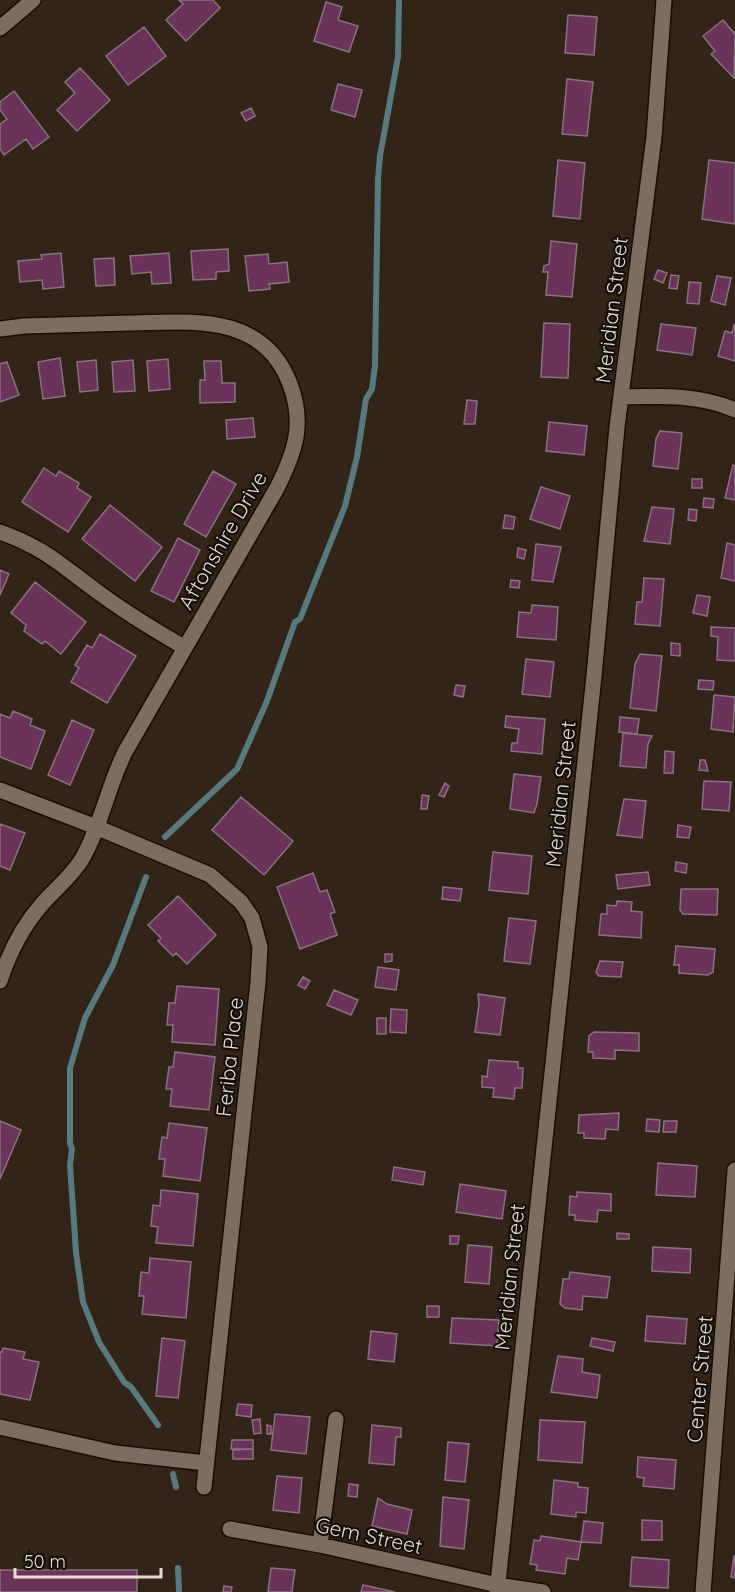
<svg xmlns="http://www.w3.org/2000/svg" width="735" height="1592" font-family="Quicksand,sans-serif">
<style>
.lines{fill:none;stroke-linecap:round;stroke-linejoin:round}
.stream{stroke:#587a7f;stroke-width:6}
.building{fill:#6b325a;stroke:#87737f;stroke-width:1.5}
.minor-casing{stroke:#190d03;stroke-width:18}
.minor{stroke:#7d6d5e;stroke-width:15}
.labels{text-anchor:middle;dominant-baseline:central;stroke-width:4.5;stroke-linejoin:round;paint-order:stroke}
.street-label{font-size:21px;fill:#e5dbd3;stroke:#150f09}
</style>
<rect width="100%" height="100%" fill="#322417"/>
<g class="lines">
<path class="stream" d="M165,837l72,-68 30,-68 28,-79 5,-3 45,-113 12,-49 9,-58 6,-10 3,-23 3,-187 2,-23 18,-99 1,-57
M146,877l-33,88 -28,53 -15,50v75l2,6 -2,16 6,87 7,50 16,40 25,40 7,5 27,38
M173,1474l3,13
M178,1568l1,24"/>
</g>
<path class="building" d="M179,0h34l7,8 -34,33 -20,-21 17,-16z
M326,2l16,5 -4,13 20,6 -9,26 -35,-11z
M568,15l29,2 -3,38 -29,-2z
M723,20l12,14 -1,44 -23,-24 4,-3 -12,-15z
M144,27l22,29 -38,29 -22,-29z
M80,68l30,32 -33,31 -20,-21 18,-17 -10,-11z
M567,79l26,3 -6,54 -25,-2z
M338,84l24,6 -7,27 -24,-7z
M14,91l35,46 -16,12 -7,-10 -22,16 -4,-6v-25l7,-5 -7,-9v-8z
M251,108l4,8 -9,5 -5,-8z
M558,160l27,3 -5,56 -27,-3z
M709,160l26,3v61l-33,-5z
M551,241l26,3 -5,53 -26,-2 2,-23h-5l1,-6 5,-2z
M228,249l1,22 -13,1v7l-23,1 -2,-29z
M61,253l3,34 -21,2 -1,-9 -22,2 -2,-21 24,-2 -1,-4z
M169,253l2,30 -19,1 -1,-12 -19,2 -2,-18z
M268,254l1,10 18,-2 2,20 -20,2 1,5 -21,2 -4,-35z
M114,258l1,27 -19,1 -2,-27z
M658,270l9,3 -4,10 -9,-4z
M671,275l8,1 -2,13 -8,-1z
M717,276l14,2 -6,27 -14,-4z
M689,282l12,1 -2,21 -12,-1z
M544,323l26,1 -2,54 -27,-1z
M661,324l35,4 -4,27 -35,-5z
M734,325h1v36l-17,-5 7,-25 7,2z
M60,358l5,38 -22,3 -5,-37z
M168,359l2,30 -21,2 -2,-30z
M96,360l2,30 -18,2 -3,-30z
M133,360l2,31 -21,1 -2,-30z
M204,361h17l1,22h13v19l-35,1v-23h5z
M7,362l12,33 -19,7v-38z
M467,400l10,1 -2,23h-11z
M253,418l2,19 -28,2 -1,-19z
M549,422l38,4 -3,29 -38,-4z
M660,431l22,2 -4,36 -25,-3 3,-27z
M733,465l2,1v34l-10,-2z
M44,468l12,8 3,-5 20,12 -2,5 14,9 -23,35 -46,-30z
M213,471l23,13 -30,53 -22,-13z
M692,479h10v9h-10z
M541,487l29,9 -10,33 -30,-10z
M704,498l10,1 -1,9 -10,-1z
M110,505l52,42 -27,34 -53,-42z
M652,507l22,2 -4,35 -26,-3z
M689,509l8,1 -1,11 -8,-1z
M505,515l10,2 -2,12 -10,-1z
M178,538l22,12 -26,52 -23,-11z
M727,543l8,2v36l-14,-3z
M536,544l25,3 -8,35 -21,-2z
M518,548l8,2 -2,9 -7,-2z
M0,570l9,4 -9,21z
M644,578l20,1 -4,47 -25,-2 2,-22h5z
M511,580l9,1 -1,7 -9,-1z
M35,582l51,40 -25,32 -16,-13 -3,3 -18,-13 2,-6 -15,-12z
M697,595l13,2 -3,19 -14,-3z
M532,605l26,2 -2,33 -39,-3 2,-25 12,1z
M711,627l24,1v33l-18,-1 1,-23 -7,-1z
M100,634l36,22 -29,47 -36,-21 8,-14 -4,-3 12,-20 5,3z
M671,643l9,1v12l-9,-1z
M640,654l22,2 -6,55 -26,-3 5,-44z
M526,659l28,3 -4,35 -28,-3z
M699,680l15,1 -1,9 -15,-1z
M456,685l9,1 -2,11 -9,-2z
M714,695l21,2 -2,35 -22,-3z
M13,711l19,8 -2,6 15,6 -14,38 -31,-12v-43l10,4z
M506,716l39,3 -3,35 -31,-3 1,-8h5l2,-14 -14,-2z
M620,717l19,2 -2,15 -18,-2z
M72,720l22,10 -24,55 -22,-10z
M623,733l29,3 -4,8 -2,24 -26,-2z
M665,751l9,1 -1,21h-9z
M700,760h5l3,11 -9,-1z
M514,774l27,3 -4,27 -3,9 -24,-4z
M704,781l27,1 -2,29 -27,-2z
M445,783l4,3 -5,11 -5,-2z
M422,795l7,1 -2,13h-6z
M241,797l52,44 -29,34 -52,-45z
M624,799l22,2 -4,37 -25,-3z
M0,824l25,9 -15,37 -10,-4z
M678,825l13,2 -2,11 -12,-1z
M493,852l39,4 -4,38 -39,-4z
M676,862l11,2 -1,9 -11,-2z
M648,872l2,13 -32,4 -2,-14z
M313,873l7,19 7,-2 8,22 -5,2 7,21 -37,14 -23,-62z
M443,887l19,2 -2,12 -18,-2z
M681,889h37l-1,26 -34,-1 -3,-4z
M178,896l38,39 -29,29 -11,-11 -3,3 -15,-15 3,-3 -13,-13z
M617,901l15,1 -1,9 11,1 -1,26 -42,-3 2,-21h6v-9l9,1z
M509,918l27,3 -6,43 -26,-3z
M676,946l39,3 -2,23 -5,3 -29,-2v-8h-5z
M385,954h7v7l-7,1z
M600,961l23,1 -2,15 -22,-1 -3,-4z
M378,967l21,3 -3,20 -21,-3z
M303,977l7,4 -5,8 -7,-4z
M177,986l42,3 -4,56 -43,-3 1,-17h-6l2,-22h6z
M334,990l24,10 -7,15 -24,-10z
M478,994l27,4 -5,37 -25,-3 4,-28z
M391,1009l16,1 -1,23 -16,-1z
M377,1018h9v16h-9z
M594,1032l45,1v18l-24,-1v9l-22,-1v-6h-5l1,-16z
M175,1052l40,5 -6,53 -39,-4 2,-17h-6l3,-22h4z
M489,1060l29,2v6h5l-1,20h-7l-1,11 -21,-2 1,-9 -12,-1v-11l5,1z
M619,1113l-1,17 -12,-1 -1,10 -21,-1v-5h-6l1,-18z
M647,1119l13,1 -1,12 -13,-1z
M0,1121l21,9 -21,49z
M664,1121h13l-1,11h-13z
M169,1123l38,5 -7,53 -37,-5 2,-17h-6l3,-22 5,1z
M658,1163l39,3 -2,31 -39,-2z
M394,1167l31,5 -2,13 -31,-5z
M460,1184l46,7 -4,28 -46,-7z
M161,1190l37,4 -5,52 -37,-3 2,-16 -7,-1 2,-21 7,1z
M577,1192l34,2v17l-13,-1 -1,12 -22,-2v-5h-6l1,-19 7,1z
M617,1233l12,1v5h-12z
M450,1236h9l-1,8h-8z
M468,1245l24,2 -3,37 -24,-2z
M653,1247l38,2 -1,24 -38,-2z
M150,1258l41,4 -5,56 -44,-4 2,-18h-5l2,-24 8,1z
M570,1272l40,5 -3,21 -24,-2 -1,14 -17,-2 -5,-4 3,-25h6z
M427,1306h12v11h-12z
M647,1316l40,3 -2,25 -40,-3z
M452,1318l47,2 -2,26 -47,-3z
M371,1331l26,3 -3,28 -26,-3z
M162,1338l23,3 -7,57 -22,-2z
M592,1338l23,4 -2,9 -23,-5z
M3,1348l22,4 -2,7 16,3 -9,38 -30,-6v-42h2z
M558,1356l25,3 -1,13 18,3 -3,23 -46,-6z
M238,1404l14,1 -1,12 -15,-2z
M275,1414l35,3 -4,37 -35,-4z
M260,1419l1,14 -7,1 -2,-14z
M540,1420l45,2 -3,41 -44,-3z
M267,1425l4,1v8h-4z
M372,1425l29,3v9h-5l-2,28 -25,-2z
M232,1440h21v9h-22z
M448,1442l21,2 -4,38 -20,-2z
M253,1449v10h-20v-9z
M638,1457l38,3 -2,29 -31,-3 1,-8 -7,-1z
M277,1476l25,2 -3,35 -26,-3z
M554,1480l24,3v4l10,1 -2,25 -10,-1v5l-25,-3z
M349,1484l9,1 -1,12 -9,-1z
M443,1497l26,3 -5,49 -24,-3z
M378,1498l9,6 25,6 -5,24 -35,-8z
M642,1520l20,1v19h-20z
M584,1521l19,2 -2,20 -20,-1z
M541,1536l40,6 -3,18 -11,-2 -2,16 -29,-4 1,-5 -7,-1 4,-24 6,1z
M734,1556h1v22l-4,-1z
M632,1557l37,3 -1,28 -38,-2z
M271,1568l24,2 -3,22h-24z
M0,1570h137v22h-137z
M363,1585l32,7h-34z
M224,1586l8,1 -1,5h-8z"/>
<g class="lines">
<defs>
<path id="minor" d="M0,28l33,-28
M0,329l24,-3c35,-1 70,-2 105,-3 62,-1 134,-11 161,61 15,40 5,68 -13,104l-152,264c-17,34 -24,74 -43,107 -11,18 -27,30 -40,45 -20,23 -33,49 -42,77
M622,397c38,-1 77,-3 113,13
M0,532c46,16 64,36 102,63 26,19 54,36 82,52
M0,790l96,37 114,48 31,27 11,16 8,29 -2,35 -54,505
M0,1427l115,26 91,10
M230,1529l90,16 178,40 45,7
M320,1545l16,-126
M497,1592l97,-916 23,-249 37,-290 10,-137
M703,1592l32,-422"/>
</defs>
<use href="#minor" class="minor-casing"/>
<use href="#minor" class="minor"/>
</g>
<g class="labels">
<g class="street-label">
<text transform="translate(611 310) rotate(-83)">Meridian Street</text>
<text transform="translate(222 540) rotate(-60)">Aftonshire Drive</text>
<text transform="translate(560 794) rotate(-84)">Meridian Street</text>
<text transform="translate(229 1057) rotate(-84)">Feriba Place</text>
<text transform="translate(509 1277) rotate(-84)">Meridian Street</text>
<text transform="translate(699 1379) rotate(-85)">Center Street</text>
<text transform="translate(369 1535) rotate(12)">Gem Street</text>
</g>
</g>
<path d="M15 1568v9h146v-9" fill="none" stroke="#e5dbd3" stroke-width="3"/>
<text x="24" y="1568" font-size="18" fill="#e5dbd3" stroke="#150f09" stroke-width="4.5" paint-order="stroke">50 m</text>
</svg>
